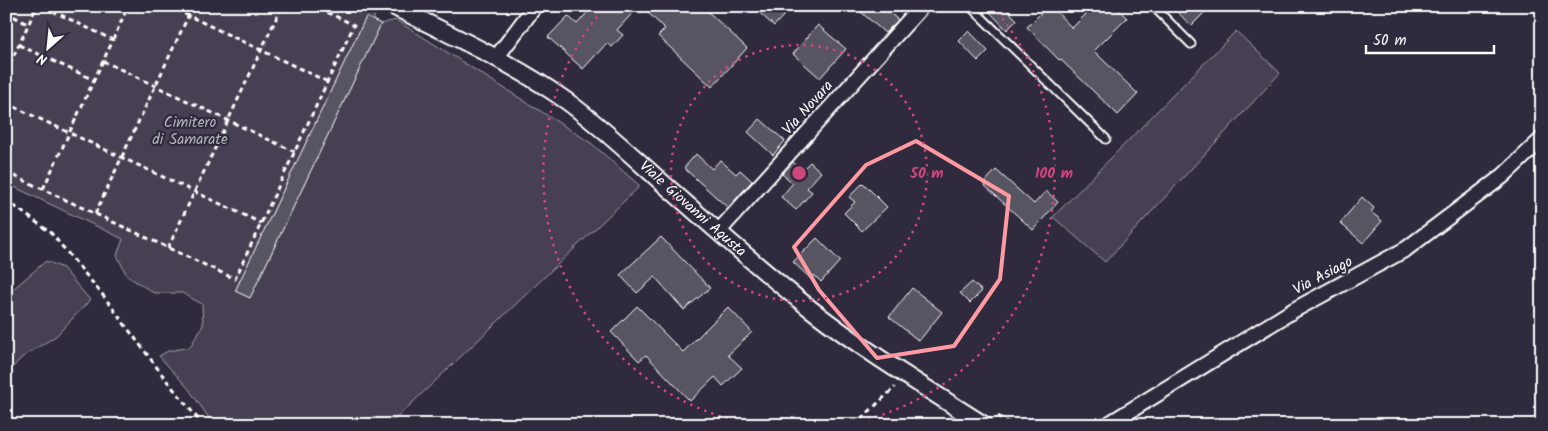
<svg xmlns="http://www.w3.org/2000/svg" width="1548" height="431" font-family="Kalam,sans-serif">
<style>
.green{fill:#464152;stroke:#a2a0a8}
.building{fill:#595564;stroke:#fff}
.lines{fill:none;stroke-linecap:round;stroke-linejoin:round}
.service-casing{stroke:#fff;stroke-width:11}
.minor-casing{stroke:#fff;stroke-width:18}
.tertiary-casing{stroke:#fff;stroke-width:20}
.path{stroke:#fff;stroke-width:3;stroke-dasharray:5 4;stroke-linecap:butt}
.service{stroke:#2f2a3d;stroke-width:7}
.minor{stroke:#2f2a3d;stroke-width:14}
.tertiary{stroke:#2f2a3d;stroke-width:16}
.marked{fill:none;stroke:#ff9aa2;stroke-width:4;stroke-linejoin:round}
.ring{fill:none;stroke:#ce467c;stroke-width:2.5;stroke-dasharray:2.5 5}
.labels{text-anchor:middle;dominant-baseline:central;stroke-width:4.5;stroke-linejoin:round;paint-order:stroke}
.street-label{font-size:15px;fill:#fff;stroke:#2f2a3d}
.park-label{font-size:15px;fill:#b5b3ba;stroke:#2f2a3d}
.centre{fill:#ce467c;stroke:#2f2a3d;stroke-width:2.5}
.ring-label{font-size:15px;text-anchor:middle;font-weight:bold;fill:#ce467c;stroke:#2f2a3d;stroke-width:4.5;stroke-linejoin:round;paint-order:stroke}
</style>
<rect width="100%" height="100%" fill="#2f2a3d"/>
<filter id="ink" filterUnits="userSpaceOnUse"><feTurbulence type="fractalNoise" baseFrequency=".02" numOctaves="2"/><feDisplacementMap in="SourceGraphic" scale="10" xChannelSelector="R" yChannelSelector="G"/><feConvolveMatrix kernelMatrix="1 2 1 2 8 2 1 2 1" color-interpolation-filters="sRGB"/></filter>
<g filter="url(#ink)">
<path class="green" d="M15,6h342l18,9 -2,5 7,4 16,-4 195,123 49,43 -251,239h-175l-26,-37 -29,-32 9,-5 22,-4 13,-22 -1,-21 -20,-11h-28l-27,-17 -10,-21 6,-16 -117,-56v-158z
M1236,31l44,42 -175,189 -52,-45z
M46,261l17,7 27,32 -34,36 -35,22 -15,17v-80z"/>
<path class="building" d="M593,6h46l-22,24 6,5 -11,12 -5,-4 -24,26 -35,-32 20,-21 9,8z
M641,6h61l45,42 -35,39 -54,-51 7,-7z
M752,6h40l-18,20z
M854,6h28l16,14 -13,13z
M984,6h20l13,14 -10,10z
M1048,6h3l21,22 22,-22h21l12,12 -33,33 44,43 -20,21 -58,-56 -1,1 -32,-33z
M1172,6h39l-20,20z
M366,17l15,7 -131,274 -15,-7z
M818,25l28,24 -26,29 -27,-24z
M969,31l19,20 -10,10 -19,-20z
M760,119l25,22 -12,14 -25,-23z
M696,154l16,15 8,-9 16,14 4,-4 12,11 -24,27 -44,-40z
M793,162l9,8 8,-8 11,10 -14,16 5,4 -16,18 -15,-13 12,-14 -11,-9z
M996,170l38,34 12,-13 12,11 -25,28 -50,-46z
M863,183l24,24 -25,24 -18,-18 11,-11 -6,-5z
M1362,197l12,11 -3,4 11,9 -19,22 -23,-20z
M661,237l49,51 -26,22 -29,-33 -18,16 -17,-18z
M817,238l23,23 -19,21 -7,-7 -3,4 -18,-17z
M972,282l10,9 -12,12 -10,-10z
M912,288l30,24 -23,29 -30,-24z
M637,306l46,46 45,-45 24,25 -24,23 14,13 -19,18 -8,-9 -25,24 -44,-46 -7,6 -28,-29z"/>
<g class="lines">
<defs>
<path id="service" d="M970,6l136,133
M1153,6l38,38"/>
<path id="minor" d="M496,58l39,-52
M718,232l204,-226
M1107,425l187,-115 112,-61 97,-73 39,-37"/>
<g id="tertiary">
<path id="s1" d="M393,6c59,30 121,57 175,96 31,23 60,50 89,76 51,45 101,90 155,132 54,42 114,78 172,115"/>
</g>
</defs>
<use href="#service" class="service-casing"/>
<use href="#minor" class="minor-casing"/>
<use href="#tertiary" class="tertiary-casing"/>
<path class="path" d="M168,6l160,76
M6,12l23,13
M113,40l15,-34
M19,45l75,35 19,-40 -71,-34
M103,61l192,91
M6,72l31,-66
M6,103l255,120
M6,172l229,107 119,-254 -40,-19
M43,189l51,-109
M6,200l45,33 51,61 65,87 36,44
M95,214l98,-208
M168,248l114,-242
M998,416l14,9
M855,425l40,-38"/>
<use href="#service" class="service"/>
<use href="#minor" class="minor"/>
<use href="#tertiary" class="tertiary"/>
</g>
</g>
<path class="marked" d="M916,141l93,55 -9,83 -46,67 -77,12 -58,-68 -25,-43 72,-82z"/>
<g class="ring">
<circle cx="799" cy="173" r="128"/>
<path d="M757 425A255 255 0 0 1 605 7M993 7A255 255 0 0 1 841 425"/>
</g>
<g class="labels">
<g class="street-label">
<text transform="translate(808 108) rotate(-48)">Via Novara</text>
<text stroke="none"><textPath href="#s1" startOffset="364">Viale Giovanni Agusta</textPath></text>
<text transform="translate(1323 276) rotate(-28)">Via Asiago</text>
</g>
<g class="park-label">
<text x="190" y="123">Cimitero<tspan x="190" dy="17">di Samarate</tspan></text>
</g>
</g>
<circle cx="799" cy="173" r="8" class="centre"/>
<g class="ring-label">
<text x="927" y="178">50 m</text>
<text x="1054" y="178">100 m</text>
</g>
<rect width="1548" height="431" fill="none" stroke="#2f2a3d" stroke-width="25"/>
<rect x="12" y="12" width="1523" height="406" fill="none" stroke="#fff" stroke-width="2" filter="url(#ink)"/>
<g transform="translate(48 48) rotate(207)" stroke="#2f2a3d" stroke-width="4" paint-order="stroke">
<path d="M0-4L9 19L0 12L-9 19Z" fill="#ffffff"/>
<text y="-8" font-size="14" font-weight="bold" text-anchor="middle" fill="#ffffff">N</text>
</g>
<path d="M1366 45v8h128v-8" fill="none" stroke="#ffffff" stroke-width="2.5"/>
<text x="1373" y="45" font-size="15" fill="#ffffff" stroke="#2f2a3d" stroke-width="4" paint-order="stroke">50 m</text>
</svg>
